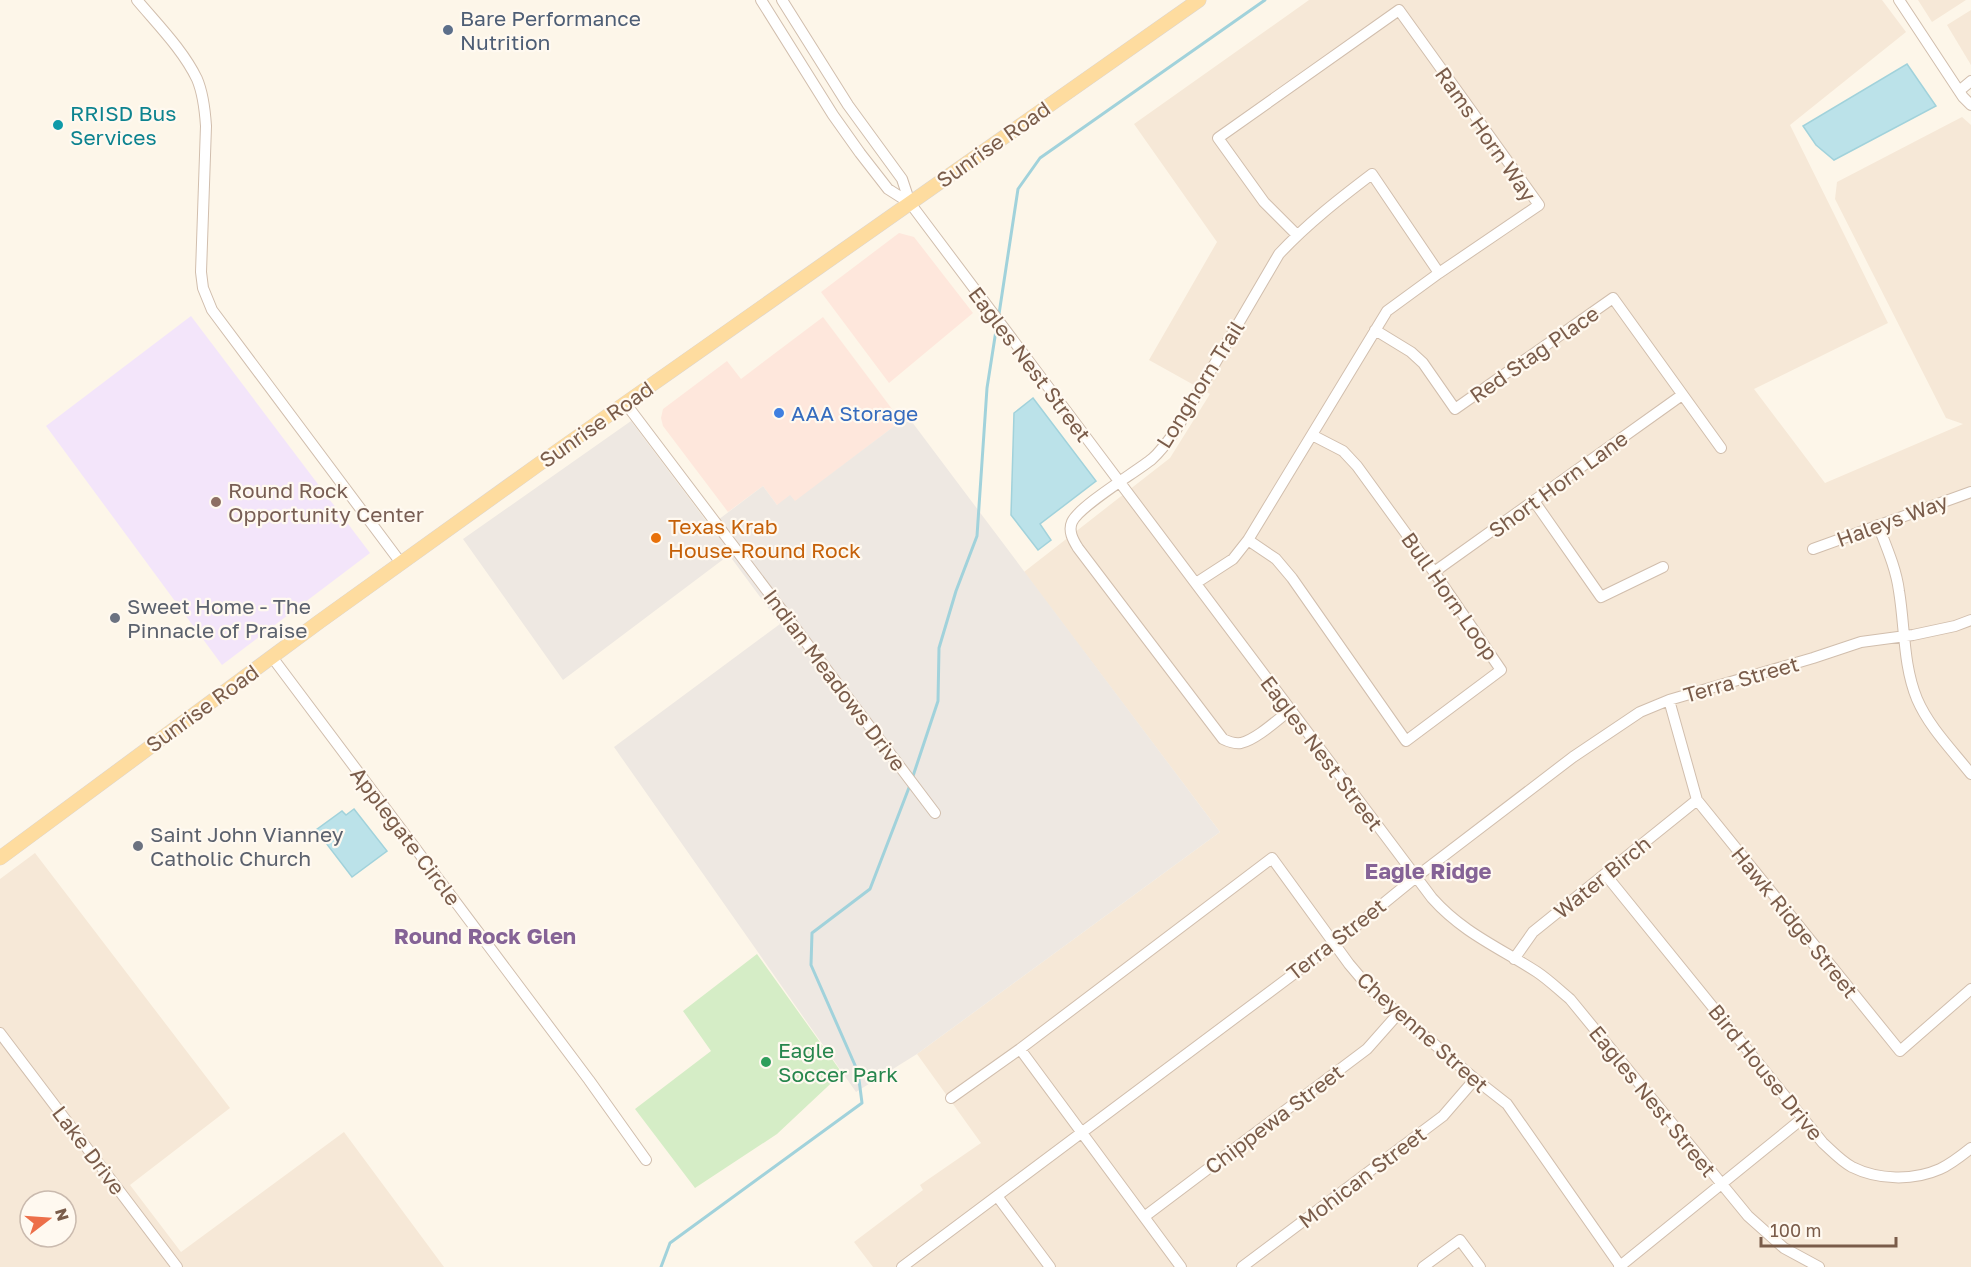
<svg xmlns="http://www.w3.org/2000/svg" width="1971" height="1267" font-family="'Golos Text',sans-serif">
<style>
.residential{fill:#f6e8d7;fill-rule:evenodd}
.commercial{fill:#fee7dc}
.industrial{fill:#eee8e2}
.education{fill:#f3e5fa}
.green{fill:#d5edc6}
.water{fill:#bbe2e9;stroke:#a1d2db;stroke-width:1.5}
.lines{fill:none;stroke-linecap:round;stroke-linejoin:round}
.stream{stroke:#a1d2db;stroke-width:3}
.minor-casing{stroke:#d1bead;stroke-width:12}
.major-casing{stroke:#dcd5d0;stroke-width:15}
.minor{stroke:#fff;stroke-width:10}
.major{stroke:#fedc9f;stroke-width:14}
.service-dot{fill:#5c6f8a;stroke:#fff9f0;stroke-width:2}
.culture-dot{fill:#0f9aa8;stroke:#fff9f0;stroke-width:2}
.shop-dot{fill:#3f7fe0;stroke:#fff9f0;stroke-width:2}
.education-dot{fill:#8d6e63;stroke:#fff9f0;stroke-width:2}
.food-dot{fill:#e8710a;stroke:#fff9f0;stroke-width:2}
.worship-dot{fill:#6b7280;stroke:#fff9f0;stroke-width:2}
.leisure-dot{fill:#2e9e5b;stroke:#fff9f0;stroke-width:2}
.labels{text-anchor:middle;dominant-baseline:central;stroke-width:4.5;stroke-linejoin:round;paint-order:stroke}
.service-label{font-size:21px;fill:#4e5e75;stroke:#fff9f0;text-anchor:start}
.culture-label{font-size:21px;fill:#0d838f;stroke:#fff9f0;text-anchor:start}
.street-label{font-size:21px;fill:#7a5c4a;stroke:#fff9f0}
.shop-label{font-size:21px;fill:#366cbe;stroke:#fff9f0;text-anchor:start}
.education-label{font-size:21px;fill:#785e54;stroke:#fff9f0;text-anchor:start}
.food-label{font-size:21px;fill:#c56008;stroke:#fff9f0;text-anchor:start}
.worship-label{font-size:21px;fill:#5b616d;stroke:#fff9f0;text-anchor:start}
.leisure-label{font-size:21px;fill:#27864d;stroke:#fff9f0;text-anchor:start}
.neighbourhood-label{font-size:22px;font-weight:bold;fill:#856396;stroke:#fff9f0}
</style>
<rect width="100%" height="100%" fill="#fdf6e9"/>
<path class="residential" d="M1309,0h573l24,32 -116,93 98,198 -134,66 71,94 138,-59 -17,-6 -111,-219 2,-17 125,-65 9,8v1142h-1098l-19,-25 69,-52 -3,-5 61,-42 -64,-89 303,-222 -196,-260 146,-114 40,-64 -61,-34 68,-118 -83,-118z
M1918,0h48l-34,22z
M1971,10v55l-24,-40z
M35,853l195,255 -100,77 51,67 163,-120 100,135h-444v-388zM30,1201h36v36h-36z"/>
<path class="commercial" d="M899,233l15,4 59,76 -84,70 -68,-91z
M823,317l78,104 -106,81 -18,3 -14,-19 -35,26 -65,-86 -2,-8 2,-9 64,-48 14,18z"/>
<path class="industrial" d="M631,421l79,105 53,-40 14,19 13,-10 5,6 106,-80 11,1 308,410 -303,222 -61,38 -242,-345 166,-123 -51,-69 -166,125 -100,-141z"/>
<path class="education" d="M191,316l179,237 -148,112 -176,-239z"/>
<path class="green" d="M757,954l85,119 -65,61 -82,54 -60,-79 76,-58 -28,-40z"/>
<path class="water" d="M1907,64l29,42 -102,54 -18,-15 -13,-19z
M1033,398l63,83 -56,43 11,16 -13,10 -27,-35 3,-102z
M354,809l33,42 -35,26 -36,-47 26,-19 4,4z"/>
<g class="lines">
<path class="stream" d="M999,314l19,-125 22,-31 225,-158
M912,779l26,-78 1,-53 17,-57 21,-55 10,-148 10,-64
M661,1267l9,-24 192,-140 -4,-31 -47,-107 1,-32 58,-44 40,-104"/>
<defs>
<path id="minor" d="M137,0c21,25 46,50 60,79 6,14 8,32 9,47l-5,146 2,16 9,22 189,253
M761,0l72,115 27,38 28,36 22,14
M782,0l66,105 54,74 8,24 522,695c31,35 68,50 105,74 12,8 22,18 33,27l178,217 36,32 35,19
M1899,0l64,97 8,8
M1959,91l12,-10
M1375,330l36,22 12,11 32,46 158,-111 108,150
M626,404l309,409
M1534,501l67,96 62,-30
M1878,525c8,21 18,43 21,66 6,36 4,74 18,108 12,28 35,51 54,75
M1248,540l28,19 16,19 114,163 95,-71 -67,-98 -77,-106 -14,-15 -31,-16
M1813,549l158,-57
M1434,572l248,-177
M1196,583l37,-24 15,-19 139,-229 52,-38 100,-68 -140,-195 -181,128 46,64 33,33
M272,657l317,423 57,80
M1669,700l28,100 203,251 71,-62
M1290,710c-13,10 -33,29 -49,33 -7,1 -12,-1 -18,-4l-145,-191c-5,-8 -10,-17 -6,-26 7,-16 64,-50 80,-63 9,-8 17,-19 24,-29l103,-176c28,-30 60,-55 93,-80l67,99
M1605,874l218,269c9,8 18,18 29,24 26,13 61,14 88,2 11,-5 21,-13 31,-21
M1514,959l19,-27 164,-132
M0,1033l177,234
M1020,1049l161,218
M951,1098l69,-49 252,-191 77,106 22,26 104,89 32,25 114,163
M997,1196l53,71
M1144,1217l223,-168 31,-35
M902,1267l433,-324 81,-66 157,-120 67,-45 29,-12 144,-42 48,-16 52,-7 42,-9 16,-6
M1242,1267l201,-151 32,-37
M1423,1267l37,-27 20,27
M1619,1267l184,-149"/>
<path id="major" d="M0,858l319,-236 220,-158 660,-464"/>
</defs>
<use href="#minor" class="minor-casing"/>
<use href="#major" class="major-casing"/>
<use href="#minor" class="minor"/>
<use href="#major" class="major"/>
</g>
<circle class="service-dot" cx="448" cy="30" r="6"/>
<circle class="culture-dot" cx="58" cy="125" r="6"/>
<circle class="shop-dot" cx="779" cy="413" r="6"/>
<circle class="education-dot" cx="216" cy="502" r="6"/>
<circle class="food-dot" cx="656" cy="538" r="6"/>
<g class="worship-dot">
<circle cx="115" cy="618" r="6"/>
<circle cx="138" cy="846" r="6"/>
</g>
<circle class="leisure-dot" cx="766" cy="1062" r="6"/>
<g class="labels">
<g class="service-label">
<text x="460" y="18">Bare Performance<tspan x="460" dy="24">Nutrition</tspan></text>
</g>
<g class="culture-label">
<text x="70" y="113">RRISD Bus<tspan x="70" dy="24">Services</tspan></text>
</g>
<g class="street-label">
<text transform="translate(1486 134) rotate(55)">Rams Horn Way</text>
<text transform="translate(993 144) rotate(-35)">Sunrise Road</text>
<text transform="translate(1534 354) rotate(-35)">Red Stag Place</text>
<text transform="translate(1030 364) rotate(53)">Eagles Nest Street</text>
<text transform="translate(1200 384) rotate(-58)">Longhorn Trail</text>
<text transform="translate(596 424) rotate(-35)">Sunrise Road</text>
<text transform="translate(1558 484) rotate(-36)">Short Horn Lane</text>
<text transform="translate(1892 520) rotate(-20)">Haleys Way</text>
<text transform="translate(1450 596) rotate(55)">Bull Horn Loop</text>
<text transform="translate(1741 679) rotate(-16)">Terra Street</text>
<text transform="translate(835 680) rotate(53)">Indian Meadows Drive</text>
<text transform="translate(202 708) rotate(-36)">Sunrise Road</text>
<text transform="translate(1322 753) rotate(53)">Eagles Nest Street</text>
<text transform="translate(406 836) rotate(53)">Applegate Circle</text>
<text transform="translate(1602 877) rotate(-39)">Water Birch</text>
<text transform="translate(1795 922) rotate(51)">Hawk Ridge Street</text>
<text transform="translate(1336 939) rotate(-38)">Terra Street</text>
<text transform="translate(1423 1032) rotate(42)">Cheyenne Street</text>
<text transform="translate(1766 1072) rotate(51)">Bird House Drive</text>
<text transform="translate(1653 1101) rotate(51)">Eagles Nest Street</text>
<text transform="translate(1274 1119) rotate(-37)">Chippewa Street</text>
<text transform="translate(89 1150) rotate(53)">Lake Drive</text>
<text transform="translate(1362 1177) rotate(-37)">Mohican Street</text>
</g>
<g class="shop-label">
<text x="791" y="413">AAA Storage</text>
</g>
<g class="education-label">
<text x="228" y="490">Round Rock<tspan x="228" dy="24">Opportunity Center</tspan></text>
</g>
<g class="food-label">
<text x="668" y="526">Texas Krab<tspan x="668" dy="24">House-Round Rock</tspan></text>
</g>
<g class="worship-label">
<text x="127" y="606">Sweet Home - The<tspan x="127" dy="24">Pinnacle of Praise</tspan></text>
<text x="150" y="834">Saint John Vianney<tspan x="150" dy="24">Catholic Church</tspan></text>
</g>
<g class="leisure-label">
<text x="778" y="1050">Eagle<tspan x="778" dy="24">Soccer Park</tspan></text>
</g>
<g class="neighbourhood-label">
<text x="1428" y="870">Eagle Ridge</text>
<text x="485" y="935">Round Rock Glen</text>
</g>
</g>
<g transform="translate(48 1219) rotate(73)"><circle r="28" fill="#fff9f0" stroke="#cabaae" stroke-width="1.5"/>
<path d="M0-4.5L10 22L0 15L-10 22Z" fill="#ed6f49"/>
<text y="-9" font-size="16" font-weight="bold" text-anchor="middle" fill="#7a5c4a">N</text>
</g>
<path d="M1761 1237v9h135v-9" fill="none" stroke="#7a5c4a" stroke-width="3"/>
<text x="1770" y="1237" font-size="18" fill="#7a5c4a" stroke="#fff9f0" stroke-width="4.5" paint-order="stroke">100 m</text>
</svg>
